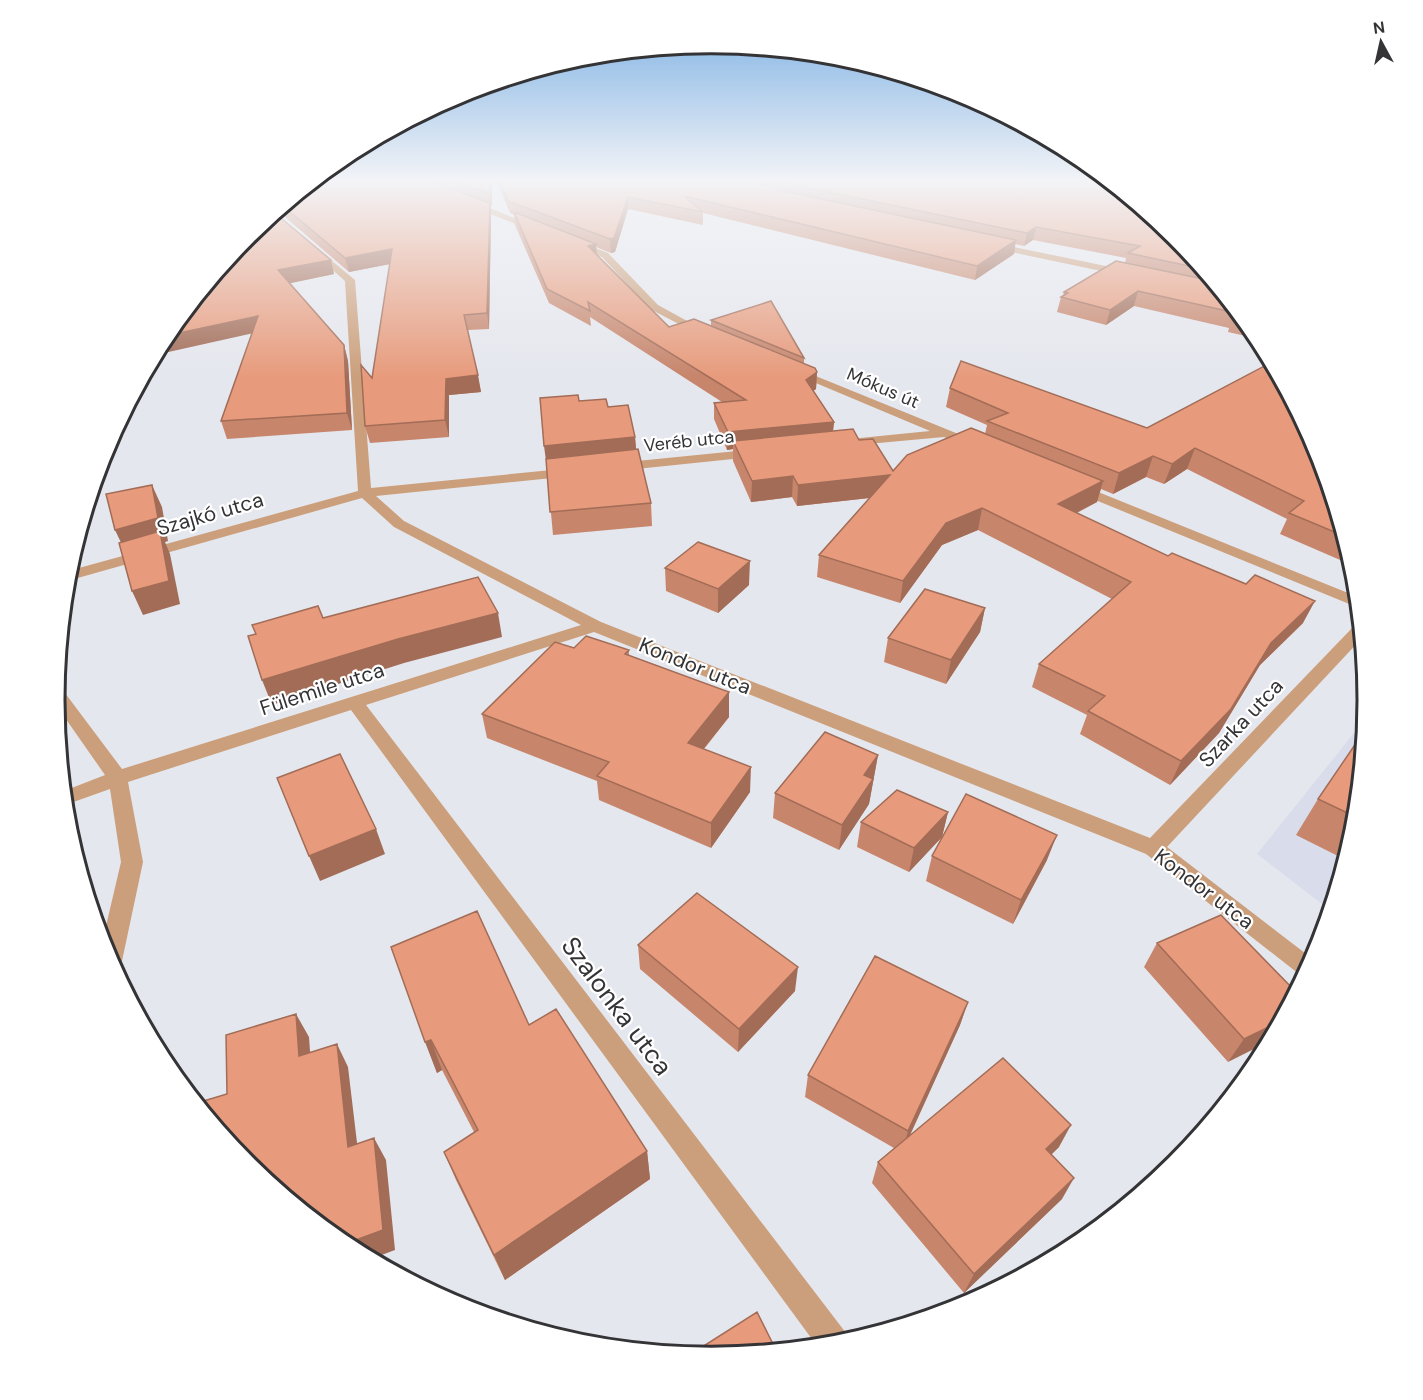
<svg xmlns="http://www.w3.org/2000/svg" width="1423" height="1400" font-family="'DM Sans',sans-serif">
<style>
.built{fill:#d9dcea}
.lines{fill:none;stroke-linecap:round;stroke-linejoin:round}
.minor{fill:#cb9f7b;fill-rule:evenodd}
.wall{fill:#c7856b}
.shaded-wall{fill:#a26c57}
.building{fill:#e79b7c;stroke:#a26c57;stroke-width:1.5}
.labels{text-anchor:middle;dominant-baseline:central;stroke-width:4.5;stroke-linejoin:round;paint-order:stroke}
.far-street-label{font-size:18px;fill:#343437;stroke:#fff}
.street-label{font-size:21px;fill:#343437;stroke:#fff}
.near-street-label{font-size:26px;fill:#343437;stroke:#fff}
.rim{fill:none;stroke:#343437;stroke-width:3}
</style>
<rect width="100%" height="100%" fill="#e5e7ee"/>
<path class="built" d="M1366,718l-11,110 -25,82 -73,-56z"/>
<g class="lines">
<path class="minor" d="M464,200h6l71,29 -7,2 -70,-27z
M571,241h6l31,12 50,52 51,28 -9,2 -50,-26 -48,-52 -31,-12z
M990,242l135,28 5,3 -5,3 -138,-29v-4z
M313,245l42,35 16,208 201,-20 7,4 -7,4 -196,20 28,25 197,101 549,216 205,-213 6,-1 1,14 -195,209 147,113 -10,18 -158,-124 -552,-222 -228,73 480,628 3,8 -32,5 -466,-636 -223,72 15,80 -21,99 -4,7 -3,1 -13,-26 19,-81 -11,-73 -45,16 -1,-14 41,-16 -49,-70v-18l6,2 60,80 459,-144 -187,-98 -32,-29 -295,83 1,-10 290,-80 -13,-210 -35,-31 -1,-2z
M796,368l182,74 1,3 -6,4 -29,-12 -98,9 -2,-3 2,-3 4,-1 80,-8 -138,-58 -2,-2z
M757,449l5,1 1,3 -1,3 -145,15 -7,-4 7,-4z
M1076,483l282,114 1,11 -288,-118 -2,-3z"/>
</g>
<path class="wall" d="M315,181h177v25h-2l1,10 -2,113 -21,1 13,62 -32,3v42l-79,6 -5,-17 25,-162 -41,8 -71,-61z
M496,181h612l68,55 82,100 1,3 -31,-7 1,-4 -95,-22 -28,19 -49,-13 4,-15 2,-1 1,-4 61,-29 1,-5 -93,-18 -9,6 -9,-2 -1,10 -39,26 -272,-67v12l-75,-16 -13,43 -4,1 -15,-6 1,8 72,72 42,-1v-6l93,38v6l13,8 -1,17 -3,2 21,31 -1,9 26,9 34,31 92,-37 2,-9 -41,-18 4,-19 197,40 171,21 36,117 -74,-32 7,-15 -100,-50 -23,15 -18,-7 -33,17 -12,-5 -4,13 -20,11 226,110 -43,42 -41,68 -49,52 -90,-51 7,-19 -55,-28 7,-23 73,-65 -134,-69 -36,15 -42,58 -83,-26 2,-22 51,-57 -73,8 -5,-9 -41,5 -18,-41v-12l-6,1 -13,-31v-16l8,-1 -132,-85 1,9 -42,-23 -34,-78 -1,-10 -4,-2z
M248,236l86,38 -45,9 55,62 4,16 4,69 -125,9 -6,-18 31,-87z
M579,401l29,6 27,30 1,12 15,54 1,23 -99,9 -7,-77z
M665,568l84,17 -31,28 -52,-22z
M985,608l-5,24 -34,52 -62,-22 4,-24z
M574,648l55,2v5l100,37v25l-25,32 46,43 -39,56 -112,-48 -2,-19 -110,-43 -5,-24z
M1365,730l-10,98 -9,32 -50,-25 22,-36z
M878,755l-9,49 -30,46 -66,-32 2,-25z
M948,812l-6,25 -33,35 -52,-25 4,-25z
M932,856l115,4 -34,64 -87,-43z
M1157,943l139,49 -68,70 -84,-95z
M638,945l157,46 -57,61 -98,-83z
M391,947l138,78 118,126 3,28 -145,101 -49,-100 -12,-28 30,-20 -32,-62 -5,3z
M968,1002l-8,23 -51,111 150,11 -8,8 11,44 -98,94 -92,-110 6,-21 16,-14 -89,-51 3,-22z"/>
<path class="shaded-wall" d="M490,181h2v25l-2,-12z
M628,197v12l-13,43 -4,1 -1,-14z
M490,203l1,13 -2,113 -2,-16z
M1036,227l-3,13 -9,6 3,-13z
M1016,240l-2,14 -39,26 2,-14z
M596,244l1,13 -9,-11z
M392,249l3,14 -46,9 -4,-14z
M331,260l3,14 -52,11 -4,-15z
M1138,291l-4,15 -28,19 4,-15z
M258,316l5,15 -108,24 10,-19z
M344,345l4,16 4,69 -5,-17z
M817,372l-1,17 -11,8 1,-17z
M478,375l3,17 -32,3v42l-4,-17 1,-41z
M132,399l2,6 -7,2z
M834,422l-2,17 -99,2v8l-6,1 1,-18z
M635,437l2,22 -90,9 -3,-22z
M1195,448l-8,21 -23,15 8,-20z
M1153,456l-7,21 -33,17 6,-21z
M890,475l-3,21 -90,10 1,-21z
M793,476l-1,21 -41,5 1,-21z
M1103,481l-6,21 -45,23 6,-21z
M152,485l10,22 6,34 -3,1 5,12 10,50 -37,11 -11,-24 -6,-38 -11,-23z
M982,508l-4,22 -36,15 -42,58 3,-22 43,-58z
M750,561l-1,24 -31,28v-24z
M1315,601l-12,22 -43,42 -41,68 -49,52 11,-24 90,-118z
M985,608l-5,24 -34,52 5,-24z
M498,613l4,24 -98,26 -132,42 -10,-25 136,-41z
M729,692v25l-40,50 -1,-24z
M878,755l-9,49 -30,46 3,-25 22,-50z
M751,767l-1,25 -39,56v-25z
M948,812l-6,25 -33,35 5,-24z
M376,829l9,25 -65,27 -11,-25z
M1057,835l-10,25 -34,64 8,-24z
M798,967l-3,24 -57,61 1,-23z
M968,1002l-8,23 -58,128 6,-22z
M296,1014l13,23 3,42 -13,-23z
M1281,1021l-11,20 -42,21 16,-23z
M431,1040l11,30 -5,3 -12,-31z
M337,1044l11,23 12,101 -12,-21z
M1071,1125l-12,22 -25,24 12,-22z
M374,1138l12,22 9,90 -24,9 -26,-15z
M647,1151l3,28 -145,101 -11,-25z
M1074,1178l-12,21 -98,94 10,-19z"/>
<path class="building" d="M315,181h116l59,22 -3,110 -23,2 14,60 -32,4 -1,41 -80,6 -4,-61 11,13 20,-129 -47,9 -62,-52z
M454,181h36v13z
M500,181h258l16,8 242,51 -39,26 -293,-70 19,16 -75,-15 -14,41 -4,1 -102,-38z
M781,181h327l68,55 27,33 -75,-16 12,-7 -104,-19 -9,6 -218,-45z
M514,212l82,32 -8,2 81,81 25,-8 121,49 2,4 -11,8 28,42 -106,10 -14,-29 32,-3 -158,-98 2,9 -43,-22z
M275,213l56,47 -53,10 66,75 3,68 -126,8 37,-105 -93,20 83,-100z
M1116,261l97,20 31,38 -11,-3 3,-3 -98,-22 -28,19 -49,-13 7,-4 -4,-1z
M771,301l33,57 -93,-38z
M961,361l186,67 125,-66 46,87 26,87 -55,-23 15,-12 -109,-53 -23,16 -19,-8 -34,17 -132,-52 21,-8 -58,-25z
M578,395l1,6 27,-2 2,8 20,-2 7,32 -91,9 -4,-48z
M971,428l132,53 -45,23 110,52 4,-3 74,31 9,-9 60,26 -44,42 -40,66 -50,52 -93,-50 17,-15 -66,-32 92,-82 -149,-74 -36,15 -43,58 -84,-26 71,-80 -92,10 -5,-9 -41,5 -19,-40 120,-12 6,11 14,-1 20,32 14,-16z
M638,449l13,54 -101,9 -4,-53z
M152,485l6,33 -43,12 -9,-36z
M160,531l9,50 -37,10 -13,-48z
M698,542l52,19 -32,28 -53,-21z
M478,577l20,36 -100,26 -136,41 -14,-44 8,-2 -4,-9 66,-19 5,12z
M925,589l60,19 -34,52 -63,-22z
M586,636l43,14 -4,4 104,38 -41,51 63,24 -40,56 -114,-47 12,-14 -127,-48 73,-72 19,6z
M1365,730l-9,87 -38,-18z
M825,732l53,23 -14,20 9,4 -31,46 -67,-32z
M340,754l36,75 -67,27 -32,-78z
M897,790l51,22 -34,36 -53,-26z
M966,794l91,41 -36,65 -89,-44z
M697,893l101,74 -59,62 -101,-84z
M477,911l52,114 27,-16 91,142 -153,104 -50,-103 34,-22 -47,-90 -6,2 -34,-95z
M1221,915l75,77 -15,29 -37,18 -87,-96z
M875,956l93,46 -60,129 -100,-56z
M296,1014l3,42 38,-12 11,103 26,-9 9,92 -38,14 -98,-80 -50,-61 30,-9 -1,-59z
M1003,1058l68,67 -25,24 28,29 -100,96 -96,-112z
M757,1312l19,38 -65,6 -20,-2z"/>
<linearGradient id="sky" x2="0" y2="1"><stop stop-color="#75ace2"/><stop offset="0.48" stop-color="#f3f4f7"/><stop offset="1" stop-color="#f3f4f7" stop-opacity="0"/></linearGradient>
<rect width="1423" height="377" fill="url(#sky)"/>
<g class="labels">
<g class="far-street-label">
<text transform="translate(883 388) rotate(23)">Mókus út</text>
<text transform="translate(689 441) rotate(-6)">Veréb utca</text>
</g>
<g class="street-label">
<text transform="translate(210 514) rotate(-16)">Szajkó utca</text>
<text transform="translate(695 666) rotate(22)">Kondor utca</text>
<text transform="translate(322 689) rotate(-18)">Fülemile utca</text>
<text transform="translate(1241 723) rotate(-47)">Szarka utca</text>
<text transform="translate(1204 889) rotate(37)">Kondor utca</text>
</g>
<g class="near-street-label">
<text transform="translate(617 1006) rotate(53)">Szalonka utca</text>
</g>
</g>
<path d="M0 0H1423V1400H0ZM65 700a646 646 0 1 1 1292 0a646 646 0 1 1-1292 0Z" fill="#fff" fill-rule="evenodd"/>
<path class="rim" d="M65 700a646 646 0 1 1 1292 0a646 646 0 1 1-1292 0Z"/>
<g transform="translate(1381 42) rotate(352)" stroke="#ffffff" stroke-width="4.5" paint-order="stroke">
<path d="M0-4.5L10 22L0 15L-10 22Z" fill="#343437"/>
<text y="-9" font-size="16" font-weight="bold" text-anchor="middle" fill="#343437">N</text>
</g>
</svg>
